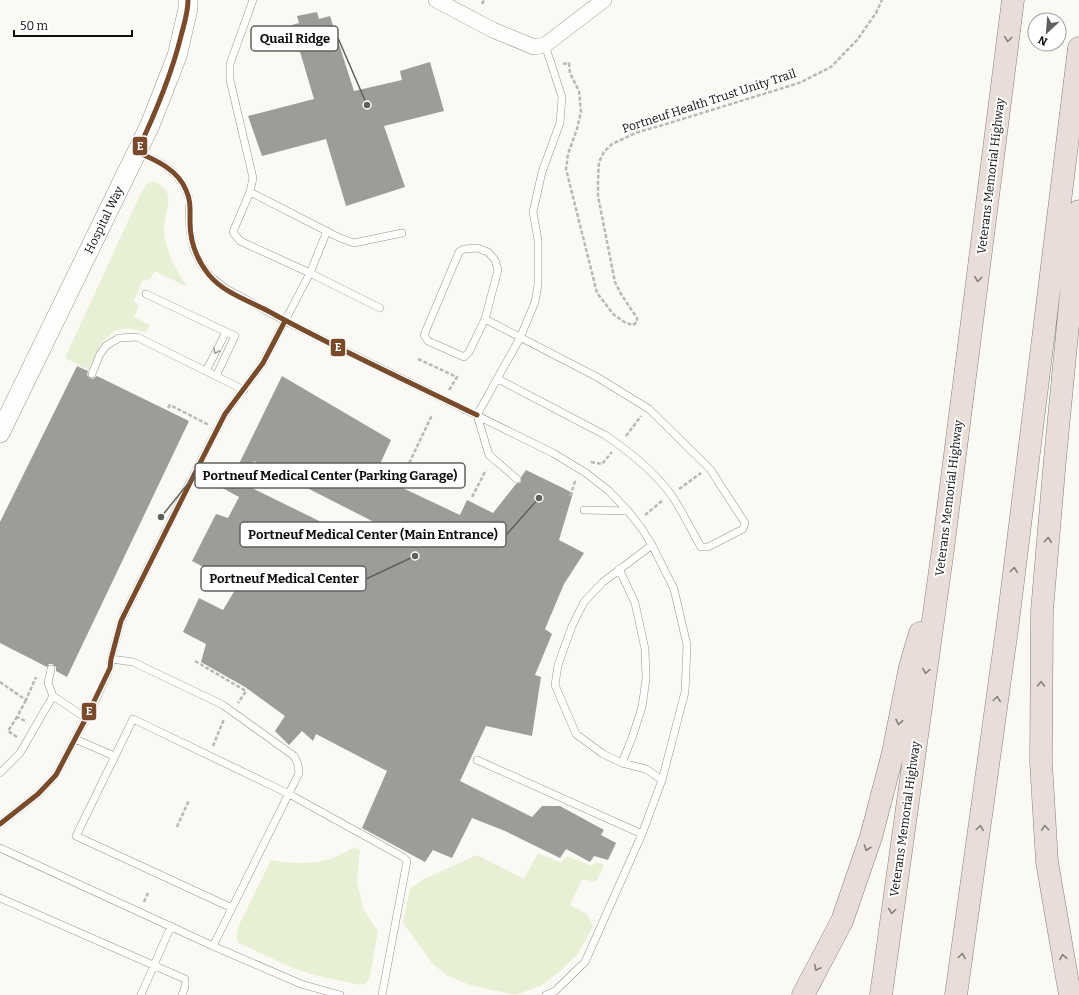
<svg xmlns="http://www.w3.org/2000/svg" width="1079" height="995" font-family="Bitter,serif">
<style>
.green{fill:#e7f0d4}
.building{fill:#9e9c99;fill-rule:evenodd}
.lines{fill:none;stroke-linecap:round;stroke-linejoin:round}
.service-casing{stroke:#949492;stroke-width:8}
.minor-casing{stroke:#949492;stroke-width:16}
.tertiary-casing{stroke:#949492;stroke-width:20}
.motorway-casing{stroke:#82817f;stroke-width:23}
.path{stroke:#b8b8b7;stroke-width:2.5;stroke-dasharray:4 2;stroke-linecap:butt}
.service{stroke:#fefefd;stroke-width:7}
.minor{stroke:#fefefd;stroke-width:15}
.tertiary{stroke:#fefefd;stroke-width:19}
.motorway{stroke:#e8ded7;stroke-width:22}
.bus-1-casing{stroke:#fff;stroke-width:8}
.bus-1{stroke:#7a4b2a;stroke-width:5}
.oneway{stroke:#86807d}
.oneway2{stroke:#9e9e9d}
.labels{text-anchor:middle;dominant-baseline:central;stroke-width:4;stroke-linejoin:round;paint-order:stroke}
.street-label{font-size:12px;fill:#0e0e0e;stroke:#fff}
.leader{fill:none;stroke:#61605e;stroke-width:1.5}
.callout-dot{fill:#61605e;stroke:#fff;stroke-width:1.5}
.callout{fill:#fff;stroke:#61605e;stroke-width:1.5}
.callout-label{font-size:13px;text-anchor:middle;font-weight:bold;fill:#0e0e0e}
.line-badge{stroke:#fff;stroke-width:1.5}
.badge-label{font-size:11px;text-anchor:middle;font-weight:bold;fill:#fff}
</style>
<rect width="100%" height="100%" fill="#faf9f4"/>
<path class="green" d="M152,181c28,9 11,30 12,50 0,6 2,13 4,18 3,14 12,26 19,38l-32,-16 -5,8 -8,2 -8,20 5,5 -5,11 16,8 -4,7c-7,-1 -17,-5 -25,-3 -19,5 -25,26 -32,41l-24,-12 76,-165 6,-9z
M355,847l5,3 -3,31 6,28 15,22 -8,46 -4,6 -6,2 -50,-11 -22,-8 -49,-23 -3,-6 2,-10 33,-67c20,4 46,5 65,-3 6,-3 13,-7 19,-10z
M538,853l23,10 6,-7 25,10 4,-4 8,3 -8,17 -14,-3 -12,26 17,9 6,12 -15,28 -19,18 -17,13 -26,10 -46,-10 -24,-10 -13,-11 -30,-41 7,-34 12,-9 55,-25 47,24z"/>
<path class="building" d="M317,12l2,7 11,-3 24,75 48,-11 -2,-9 30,-9 14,49 -60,15 21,61 -59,19 -20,-67 -64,17 -14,-40 66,-17 -22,-74 7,-2 -2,-7z
M77,366l11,5 -1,4 3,3 3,1 4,-3 92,45 -122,256 -11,-6v-4l-4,-3h-3l-2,3 -47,-24v-121z
M282,376l109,64 -16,35 85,40 7,-15 26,13 23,-29 5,-2v-5l5,-7 47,23 -14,47 25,13 -20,31 -19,45 7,5 -17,41 6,2 -9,59 -46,-10 -26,55 72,36 10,-11h18l44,24 -3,5 15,8 -8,17 -14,-4 -4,6 -24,-13 -6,9 -55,-27 -33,-13 -20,40 -19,-8 -8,12 -63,-34 25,-57 -71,-37 -3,7 -11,-10 -13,14 -14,-14 10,-15 -40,-29 -44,-25 5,-18 -23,-12 16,-34 24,12 15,-25 -46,-24 24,-47 12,4 11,-21 -24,-13 9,-20 12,6zM254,461l118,60 2,27 -128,-63z"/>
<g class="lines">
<defs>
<path id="service" d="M253,0l-23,64v16l23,98 -3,14 -17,40 7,9 70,32 70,35
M138,152l23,11 13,10 9,11 6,14 1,33 4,19 7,14 10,13 14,11 60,33 268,132 33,20 23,18 19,20 14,18 10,16 22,44 13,56 -2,47 -23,88 -20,54 -57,128 -30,29 -9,4
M250,192l90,46 14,5 48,-10
M146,294l89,42 -19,40
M485,319l13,-49 -3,-10 -7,-8 -11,-4 -13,1 -5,3 -35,83 4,6 36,16 5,-5 16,-33 112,58 52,32 61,60 35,54 -2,6 -35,18h-7c-9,-16 -17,-32 -27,-48 -17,-26 -44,-47 -69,-64l-107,-56
M206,371l20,-39
M92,374l8,-20 6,-8 13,-8 18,-1 107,53
M517,479l-28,-24 -12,-40 43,-77 15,-36 3,-17v-45l-5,-28 9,-40 18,-49 2,-26 -17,-52
M584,510l44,1
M652,545l-49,37 -19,20 -12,24 -14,39 -3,20 21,49 27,20 19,9 24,6 16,11
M619,569l16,34 10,46 1,30 -4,28 -9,28 -11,28
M111,659l22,3 90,43 71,51 4,8 1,9 -67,135 -156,-72 57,-117 156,75 114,63 4,4 -25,134
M51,669l-3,14 5,13
M75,739l39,17
M477,760l165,74
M0,773l20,-20 33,-57 33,22
M0,824l38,-30 18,-19 42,-80 12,-27 1,-9 10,-38 65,-131 39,-76 38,-51 47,-90 17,-42
M0,848l213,98 88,38 39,11
M0,898l185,81v8l-3,8
M213,946l19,-38
M141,995l30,-69"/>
<path id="minor" d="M436,0l57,30 41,17 11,-2 59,-45"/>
<path id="tertiary" d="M0,433l150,-308 27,-69 11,-47v-9"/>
<path id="motorway" d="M803,995l39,-74 29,-84 22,-84 17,-86 10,-34
M881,995l62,-446 70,-549
M956,995l52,-373 71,-574
M1070,995l-23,-133 -6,-100 1,-151 13,-152 24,-248"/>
</defs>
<use href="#service" class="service-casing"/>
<use href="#minor" class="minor-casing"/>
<use href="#tertiary" class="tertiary-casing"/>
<use href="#motorway" class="motorway-casing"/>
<path class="path" d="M482,4l2,-4
M563,64l6,-1 1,10 9,18 2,21 -4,17 -9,25 -2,15 31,124 17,22 12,8 7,2 4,-3v-4l-16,-24 -6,-12 -17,-86v-16l1,-18 5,-10 8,-8 26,-12 25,-7 136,-42 32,-16 26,-27 19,-27 6,-13
M418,359l39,18 -8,13
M168,408l2,-3 39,20
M626,436l15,-20
M591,462l11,2 10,-12
M404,474l28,-59
M679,489l22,-16
M570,496l6,-17
M472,497l14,-27
M645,515l17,-14
M195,661l51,30 -8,12
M0,682l26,18 10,-23
M26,700l-9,17 10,5
M17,737l-9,-6 9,-14
M213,746l11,-27
M177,827l12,-27
M144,902l4,-9"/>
<use href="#service" class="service"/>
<use href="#minor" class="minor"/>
<use href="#tertiary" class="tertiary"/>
<use href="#motorway" class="motorway"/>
<defs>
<path id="bus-1" d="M188,0c0,13 -4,24 -7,36 -10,41 -26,78 -44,116 19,8 41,18 49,38 5,10 4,21 4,32 0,20 7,38 19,53 15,18 40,26 59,36 69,38 139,70 209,104
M0,824l38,-30 18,-19 30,-57 24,-50 1,-9 10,-38 74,-148 30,-59 38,-51 22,-42"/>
</defs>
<use href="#bus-1" class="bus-1-casing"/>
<use href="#bus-1" class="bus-1"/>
</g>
<defs><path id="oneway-chevron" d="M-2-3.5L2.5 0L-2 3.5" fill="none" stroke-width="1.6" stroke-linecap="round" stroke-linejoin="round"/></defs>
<g class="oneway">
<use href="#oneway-chevron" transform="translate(1008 39) rotate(97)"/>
<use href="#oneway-chevron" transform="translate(978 279) rotate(97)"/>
<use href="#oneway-chevron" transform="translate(1048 540) rotate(-85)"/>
<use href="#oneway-chevron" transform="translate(1014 570) rotate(-83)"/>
<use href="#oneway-chevron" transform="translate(926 671) rotate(98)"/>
<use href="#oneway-chevron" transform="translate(1041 684) rotate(-89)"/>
<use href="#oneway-chevron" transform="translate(997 699) rotate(-82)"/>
<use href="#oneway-chevron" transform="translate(899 722) rotate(101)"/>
<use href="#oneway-chevron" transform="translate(980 828) rotate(-82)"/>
<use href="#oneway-chevron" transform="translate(1045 828) rotate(-93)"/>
<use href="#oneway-chevron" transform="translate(867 848) rotate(109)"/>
<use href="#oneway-chevron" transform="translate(892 911) rotate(98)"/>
<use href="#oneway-chevron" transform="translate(962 956) rotate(-82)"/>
<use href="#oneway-chevron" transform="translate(1063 957) rotate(-100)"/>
<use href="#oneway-chevron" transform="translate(817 968) rotate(117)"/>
</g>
<use class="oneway2" href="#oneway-chevron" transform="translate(216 351) rotate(117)"/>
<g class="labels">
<g class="street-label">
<text transform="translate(709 101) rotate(-18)">Portneuf Health Trust Unity Trail</text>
<text transform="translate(991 176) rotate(-83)">Veterans Memorial Highway</text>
<text transform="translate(104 220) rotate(-64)">Hospital Way</text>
<text transform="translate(949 498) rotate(-83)">Veterans Memorial Highway</text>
<text transform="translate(905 819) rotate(-82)">Veterans Memorial Highway</text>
</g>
</g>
<path class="leader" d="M367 105L338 38M161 517L195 475M539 498L506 535M415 556L366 579"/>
<g class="callout-dot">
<circle cx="367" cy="105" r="4"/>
<circle cx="161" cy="517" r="4"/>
<circle cx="539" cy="498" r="4"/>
<circle cx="415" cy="556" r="4"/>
</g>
<g class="callout">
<rect x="251" y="26" width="87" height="25" rx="4"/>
<rect x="195" y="463" width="270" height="25" rx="4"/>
<rect x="240" y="522" width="266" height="25" rx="4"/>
<rect x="201" y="566" width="165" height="25" rx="4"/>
</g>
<g class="callout-label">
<text x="295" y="43">Quail Ridge</text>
<text x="330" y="480">Portneuf Medical Center (Parking Garage)</text>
<text x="373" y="539">Portneuf Medical Center (Main Entrance)</text>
<text x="284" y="583">Portneuf Medical Center</text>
</g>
<g class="line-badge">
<rect x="132" y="136" width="16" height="20" rx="4" fill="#7a4b2a"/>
<rect x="330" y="338" width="16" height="19" rx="4" fill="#7a4b2a"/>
<rect x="81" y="702" width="16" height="19" rx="4" fill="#7a4b2a"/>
</g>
<g class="badge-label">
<text x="140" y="150">E</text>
<text x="338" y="351">E</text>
<text x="89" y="715">E</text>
</g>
<g transform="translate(1047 32) rotate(206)"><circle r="19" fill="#ffffff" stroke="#9f9f9f"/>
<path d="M0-3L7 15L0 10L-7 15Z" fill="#61605e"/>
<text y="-6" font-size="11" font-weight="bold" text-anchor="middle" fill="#0e0e0e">N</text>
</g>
<path d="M14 30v6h118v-6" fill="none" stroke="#0e0e0e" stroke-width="2"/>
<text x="20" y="30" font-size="12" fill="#0e0e0e" stroke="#ffffff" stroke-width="3" paint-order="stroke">50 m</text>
</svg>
